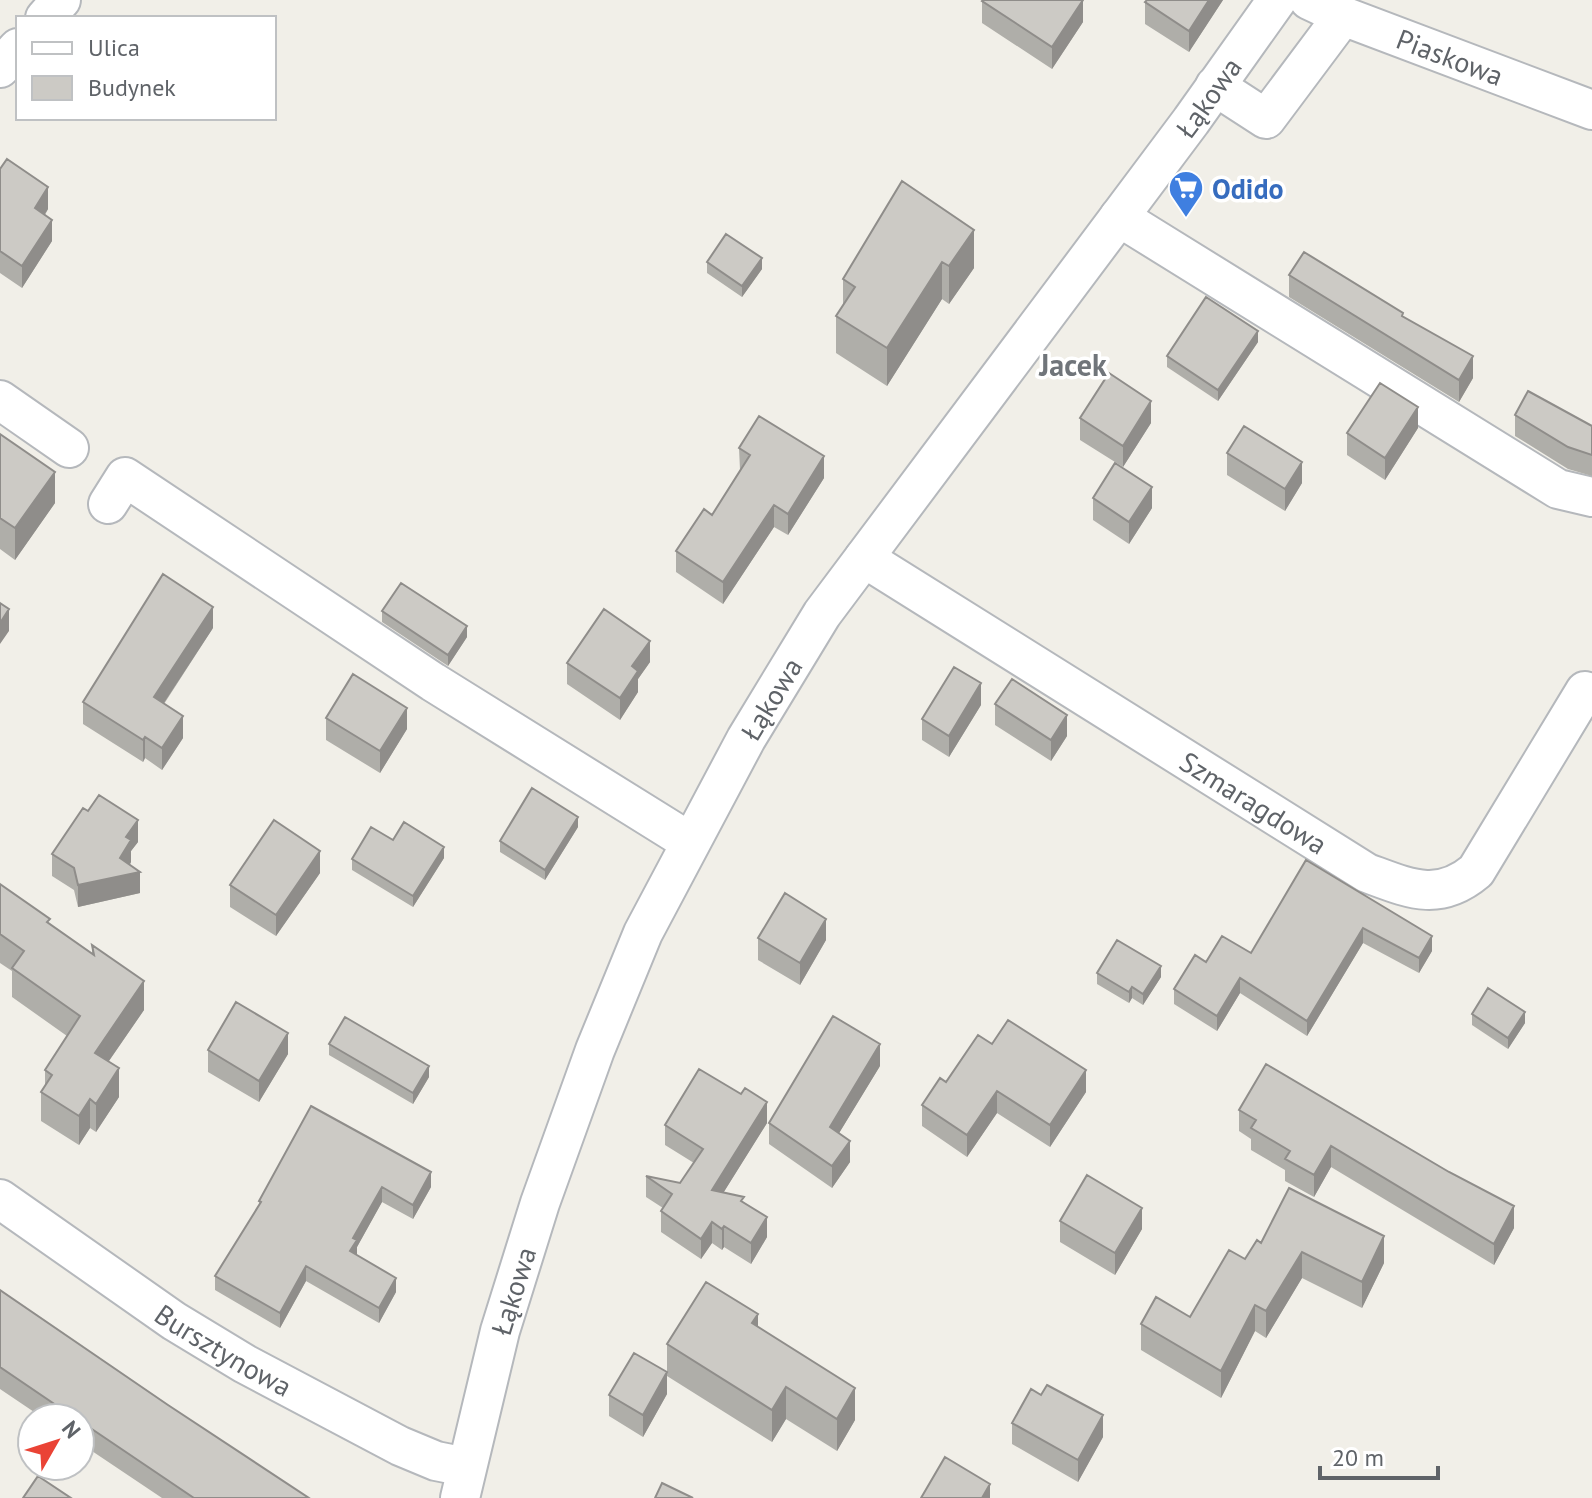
<svg xmlns="http://www.w3.org/2000/svg" width="1592" height="1498" font-family="'PT Sans',sans-serif">
<style>
.lines{fill:none;stroke-linecap:round;stroke-linejoin:round}
.minor-casing{stroke:#b5b8bc;stroke-width:42}
.minor{stroke:#fff;stroke-width:38}
.wall{fill:#afaea9}
.shaded-wall{fill:#8f8d8a}
.building{fill:#cccac5;stroke:#8f8d8a;stroke-width:2}
.labels{text-anchor:middle;dominant-baseline:central;stroke-width:7;stroke-linejoin:round;paint-order:stroke}
.street-label{font-size:28px;fill:#5f6368;stroke:#fff}
.shop-label{font-size:28px;font-weight:bold;fill:#366cbe;stroke:#fff;text-anchor:start}
.neighbourhood-label{font-size:30px;font-weight:bold;fill:#70757a;stroke:#fff}
</style>
<rect width="100%" height="100%" fill="#f1efe8"/>
<g class="lines">
<defs>
<g id="minor">
<path id="s1" d="M1309,0l34,16 249,94"/>
<path d="M45,18l16,-18"/>
<path d="M0,68l18,-20"/>
<path d="M1215,86l51,33 77,-103"/>
<path d="M1119,217l439,272 34,8"/>
<path d="M0,400l69,48"/>
<path d="M108,504l17,-27 308,205 257,160"/>
<path id="s2" d="M864,558l503,315c41,15 71,30 109,-2l109,-180"/>
<path id="s3" d="M0,1199l174,122 71,43 155,82 36,15 30,6"/>
<path id="s4" d="M460,1498l40,-167 40,-128 55,-153 48,-117 103,-194 76,-125 369,-493 86,-121"/>
</g>
</defs>
<use href="#minor" class="minor-casing"/>
<use href="#minor" class="minor"/>
</g>
<path class="wall" d="M1147,0h76l-34,52 -44,-28v-22z
M982,1l101,21 -31,47 -70,-46z
M0,169l48,40 -3,6 7,26 -30,47 -22,-15z
M902,181l72,87 -25,36 -7,-5 -55,87 -51,-33v-37l7,-11v-26z
M707,262l55,7 -20,28 -35,-24z
M1289,275l114,41 70,62 -14,24 -170,-105z
M1258,342l-40,59 -51,-34v-11z
M1515,415l77,11v50l-24,-7 -53,-33z
M1080,418l71,5 -28,44 -43,-27z
M1418,428l-33,52 -38,-25v-22z
M0,434l55,69 -40,57 -15,-11z
M739,448l85,30 -36,57 -14,-8 -51,77 -47,-32v-21l36,-36 28,-45z
M1227,453l75,30 -17,28 -58,-36z
M1093,498l59,10 -23,36 -36,-24z
M382,611l85,26 -19,29 -66,-44z
M213,628l-49,76 19,34 -21,32 -17,-12 -2,4 -60,-38v-22z
M650,662l-12,17v13l-18,28 -53,-36v-21z
M995,704l72,32 -16,25 -56,-36z
M981,705l-32,52 -27,-17v-21z
M326,718l81,11 -27,44 -54,-33z
M578,827l-33,53 -45,-28v-11z
M393,840l51,18 -31,49 -61,-37v-11z
M138,842l-7,9v11l-1,3 10,28 -62,14 -4,-17 -22,-14v-22z
M1306,860l126,91 -13,22 -56,-30 -56,93 -67,-43 -23,38 -43,-27v-15l32,-27 45,-9z
M320,873l-44,63 -46,-29v-22z
M0,884l50,40 42,29v-8l52,65 -35,51 10,36 -23,35 -6,-4 -11,17 -38,-24v-29l4,-6v-16l22,-34 -55,-39v-26l-12,-8z
M758,938l68,2 -26,45 -42,-25z
M1097,973l64,4 -18,28 -11,-7 -3,5 -32,-19z
M1472,1014l53,9 -17,26 -36,-24z
M329,1044l100,33 -16,27 -84,-49z
M992,1044l94,48 -36,55 -53,-34 -30,44 -45,-31v-21l24,-23z
M208,1050l80,4 -29,48 -51,-30z
M1266,1064l248,164 -20,37 -163,-98 -17,30 -29,-16v-11l-34,-20v-11l-12,-8v-21z
M880,1066l-41,67 11,29 -18,26 -63,-44v-21z
M311,1106l120,81 -18,32 -31,-17 -25,45 -1,8 40,37 -17,31 -73,-42 -26,47 -65,-38v-14l44,-70v-5z
M767,1123l-44,70 21,9 23,35 -16,27 -27,-17 -2,3 -10,-7 -11,16 -40,-27v-21l2,-3 -17,-11v-21l34,7 14,-20 -29,-18v-20z
M1060,1221l82,8 -27,46 -55,-33z
M1261,1243l123,20 -22,45 -60,-30 -36,60 -11,-7 -34,67 -80,-48v-26l49,-7z
M0,1290l168,115 141,93h-147l-82,-55v-25h-37l-43,-29z
M758,1327l97,93 -18,31 -51,-32 -14,23 -105,-66v18l-24,43 -34,-21v-21l58,-23v-28z
M1012,1423l91,14 -25,45 -66,-38z"/>
<path class="shaded-wall" d="M1083,0v22l-31,47v-22z
M1209,0h14l-34,52v-21z
M48,187v22l-13,20v-21z
M52,220v21l-30,47v-22z
M974,230v38l-25,36v-38z
M762,258v11l-20,28v-11z
M942,262v37l-55,87v-38z
M1258,331v11l-40,59v-11z
M1473,356v22l-14,24v-22z
M1151,401v22l-28,44v-21z
M1418,407v21l-33,52v-22z
M824,456v22l-36,57v-21z
M1302,462v21l-17,28v-22z
M55,472v31l-40,57v-32z
M1152,487v21l-23,36v-22z
M774,505v22l-51,77v-22z
M213,607v21l-59,90v-21z
M9,609v22l-9,13v-21z
M467,626v11l-19,29v-11z
M650,641v21l-12,17v13l-18,28v-22l12,-32z
M981,683v22l-32,52v-21z
M407,708v21l-27,44v-22z
M1067,715v21l-16,25v-21z
M183,716v22l-21,32v-22z
M145,737v21l-2,4v-22z
M578,817v10l-33,53v-10z
M138,820v22l-7,9v11l-8,13 17,-3v21l-62,14v-22l42,-27 6,-21z
M444,847v11l-31,49v-11z
M320,851v22l-44,63v-21z
M826,919v21l-26,45v-22z
M1363,928v15l-56,93v-15z
M1432,936v15l-13,22v-15z
M1161,966v11l-18,28v-11z
M1240,978v15l-23,38v-15z
M144,981v29l-49,71v-28z
M1132,987v11l-3,5v-11z
M1525,1012v11l-17,26v-11z
M288,1033v21l-29,48v-21z
M880,1044v22l-50,82v-21z
M429,1066v11l-16,27v-11z
M119,1068v29l-23,35v-28z
M1086,1070v22l-36,55v-22z
M997,1091v22l-30,44v-22z
M90,1099v29l-11,17v-29z
M767,1102v21l-55,88v-21z
M850,1141v21l-18,26v-22z
M1331,1146v21l-17,30v-22z
M431,1172v15l-18,32v-14z
M382,1187v15l-25,45v8l-7,-4 3,-13z
M1514,1206v22l-20,37v-21z
M1142,1208v21l-27,46v-22z
M767,1217v20l-16,27v-21z
M712,1222v21l-11,16v-20z
M724,1226v21l-2,3v-21z
M1384,1236v27l-22,45v-26z
M1302,1252v26l-36,60v-27z
M306,1266v15l-26,47v-15z
M396,1278v14l-17,31v-15z
M1255,1305v26l-34,67v-27z
M758,1314v31l-6,-22z
M667,1372v22l-24,43v-22z
M786,1387v32l-14,23v-32z
M855,1388v32l-18,31v-32z
M1103,1415v22l-25,45v-22z
M990,1484v14h-8z"/>
<path class="building" d="M983,0h100l-31,47 -70,-46z
M1147,0h62l-20,31 -44,-29z
M7,159l41,28 -13,21 17,12 -30,46 -22,-15v-82z
M902,181l72,49 -25,36 -7,-4 -55,86 -51,-32 19,-29 -12,-8z
M726,234l36,24 -20,28 -35,-24z
M1304,252l99,61 -1,3 71,40 -14,24 -170,-105z
M1206,297l52,34 -40,59 -51,-34z
M1109,373l42,28 -28,45 -43,-28z
M1380,383l38,24 -33,51 -38,-25z
M1528,391l64,35v29l-24,-8 -53,-32z
M759,416l65,40 -36,58 -14,-9 -51,77 -47,-31 28,-42 8,6 38,-60 -11,-7z
M1244,426l58,36 -17,27 -58,-36z
M0,434l55,38 -40,56 -15,-10z
M1115,463l37,24 -23,35 -36,-24z
M163,574l50,33 -59,90 29,19 -21,32 -17,-11 -2,3 -60,-38z
M401,583l66,43 -19,29 -66,-44z
M0,603l9,6 -9,14z
M604,609l46,32 -18,25 6,5 -18,27 -53,-35z
M954,667l27,16 -32,53 -27,-17z
M353,674l54,34 -27,43 -54,-33z
M1012,679l55,36 -16,25 -56,-36z
M532,788l46,29 -33,53 -45,-29z
M99,795l39,25 -12,17 5,3 -11,18 20,14 -62,13 -4,-17 -22,-14 31,-46 5,3z
M274,820l46,31 -44,64 -46,-30z
M404,822l40,25 -31,49 -61,-37 19,-32 22,13z
M1306,860l126,76 -13,22 -56,-30 -56,93 -67,-43 -23,38 -43,-27 21,-34 11,7 16,-26 29,17z
M0,884l50,35 -3,3 47,33 -2,-10 52,36 -49,72 24,15 -23,36 -6,-5 -11,17 -38,-24 11,-17 -7,-5 35,-54 -68,-48 12,-17 -24,-17z
M785,893l41,26 -26,44 -42,-25z
M1117,940l44,26 -18,28 -11,-7 -3,5 -32,-19z
M1488,988l37,24 -17,26 -36,-24z
M236,1002l52,31 -29,48 -51,-31z
M833,1016l47,28 -50,83 20,14 -18,25 -63,-43z
M345,1017l84,49 -16,27 -84,-49z
M1008,1020l78,50 -36,55 -53,-34 -30,44 -45,-30 18,-27 6,4 32,-47 14,9z
M1266,1064l183,108 65,34 -20,38 -163,-98 -17,29 -29,-16 5,-8 -39,-23 5,-8 -17,-10z
M699,1069l42,25 4,-6 22,14 -55,88 32,7 -3,4 26,16 -16,26 -27,-17 -2,3 -10,-7 -11,17 -40,-28 11,-17 -26,-18 34,7 23,-34 -38,-24z
M311,1106l120,66 -18,33 -31,-18 -29,51 4,2 -7,11 46,27 -17,30 -73,-42 -26,47 -65,-37 46,-74 -2,-1z
M1087,1175l55,33 -27,45 -55,-32z
M1289,1188l95,48 -22,46 -60,-30 -36,59 -11,-6 -34,66 -80,-47 15,-27 34,20 39,-67 16,9 12,-19 4,3z
M706,1282l52,32 -6,9 103,65 -18,31 -51,-32 -14,23 -105,-66z
M0,1290l168,115 141,93h-115l-114,-77v-3h-5l-75,-51z
M634,1353l33,19 -24,43 -34,-20z
M1047,1385l56,30 -25,45 -66,-37 19,-34 10,6z
M945,1457l45,27 -8,14h-61z
M38,1476l33,22h-48z
M662,1483l31,15h-38z"/>
<defs>
<symbol id="supermarket-pin" viewBox="-11 -11 22 30"><path d="M0 17L-7.5 6A9.5 9.5 0 1 1 7.5 6Z" fill="#3f7fe0" stroke="#fff"/><path d="M-6-5.5h2.5l.6 2H6L4.5 2H-2.5L-4.4-4H-6ZM-1.5 3.2a1.3 1.3 0 1 0 .1 0ZM3 3.2a1.3 1.3 0 1 0 .1 0Z" fill="#fff"/></symbol>
</defs>
<g fill-rule="evenodd">
<use href="#supermarket-pin" x="1166" y="168" width="40" height="54"/>
</g>
<g class="labels">
<g class="street-label">
<text stroke="none"><textPath href="#s1" startOffset="152">Piaskowa</textPath></text>
<text stroke="none"><textPath href="#s4" startOffset="1606">Łąkowa</textPath></text>
<text stroke="none"><textPath href="#s4" startOffset="862">Łąkowa</textPath></text>
<text stroke="none"><textPath href="#s2" startOffset="460">Szmaragdowa</textPath></text>
<text stroke="none"><textPath href="#s4" startOffset="214">Łąkowa</textPath></text>
<text stroke="none"><textPath href="#s3" startOffset="270">Bursztynowa</textPath></text>
</g>
<g class="shop-label">
<text x="1212" y="188">Odido</text>
</g>
<g class="neighbourhood-label">
<text x="1073" y="364">Jacek</text>
</g>
</g>
<rect x="16" y="16" width="260" height="104" fill="#ffffff" stroke="#bfc1c3" stroke-width="2"/>
<rect x="32" y="42" width="40" height="12" fill="#ffffff" stroke="#bfc1c3" stroke-width="2"/>
<text x="88" y="56" font-size="24" fill="#5f6368">Ulica</text>
<rect x="32" y="76" width="40" height="24" fill="#cccac5" stroke="#bfc1c3" stroke-width="2"/>
<text x="88" y="96" font-size="24" fill="#5f6368">Budynek</text>
<g transform="translate(56 1442) rotate(51)"><circle r="38" fill="#ffffff" stroke="#bfc1c3" stroke-width="2"/>
<path d="M0-6L14 30L0 20L-14 30Z" fill="#ea4335"/>
<text y="-12" font-size="22" font-weight="bold" text-anchor="middle" fill="#5f6368">N</text>
</g>
<path d="M1320 1466v12h118v-12" fill="none" stroke="#5f6368" stroke-width="4"/>
<text x="1332" y="1466" font-size="24" fill="#5f6368" stroke="#ffffff" stroke-width="6" paint-order="stroke">20 m</text>
</svg>
